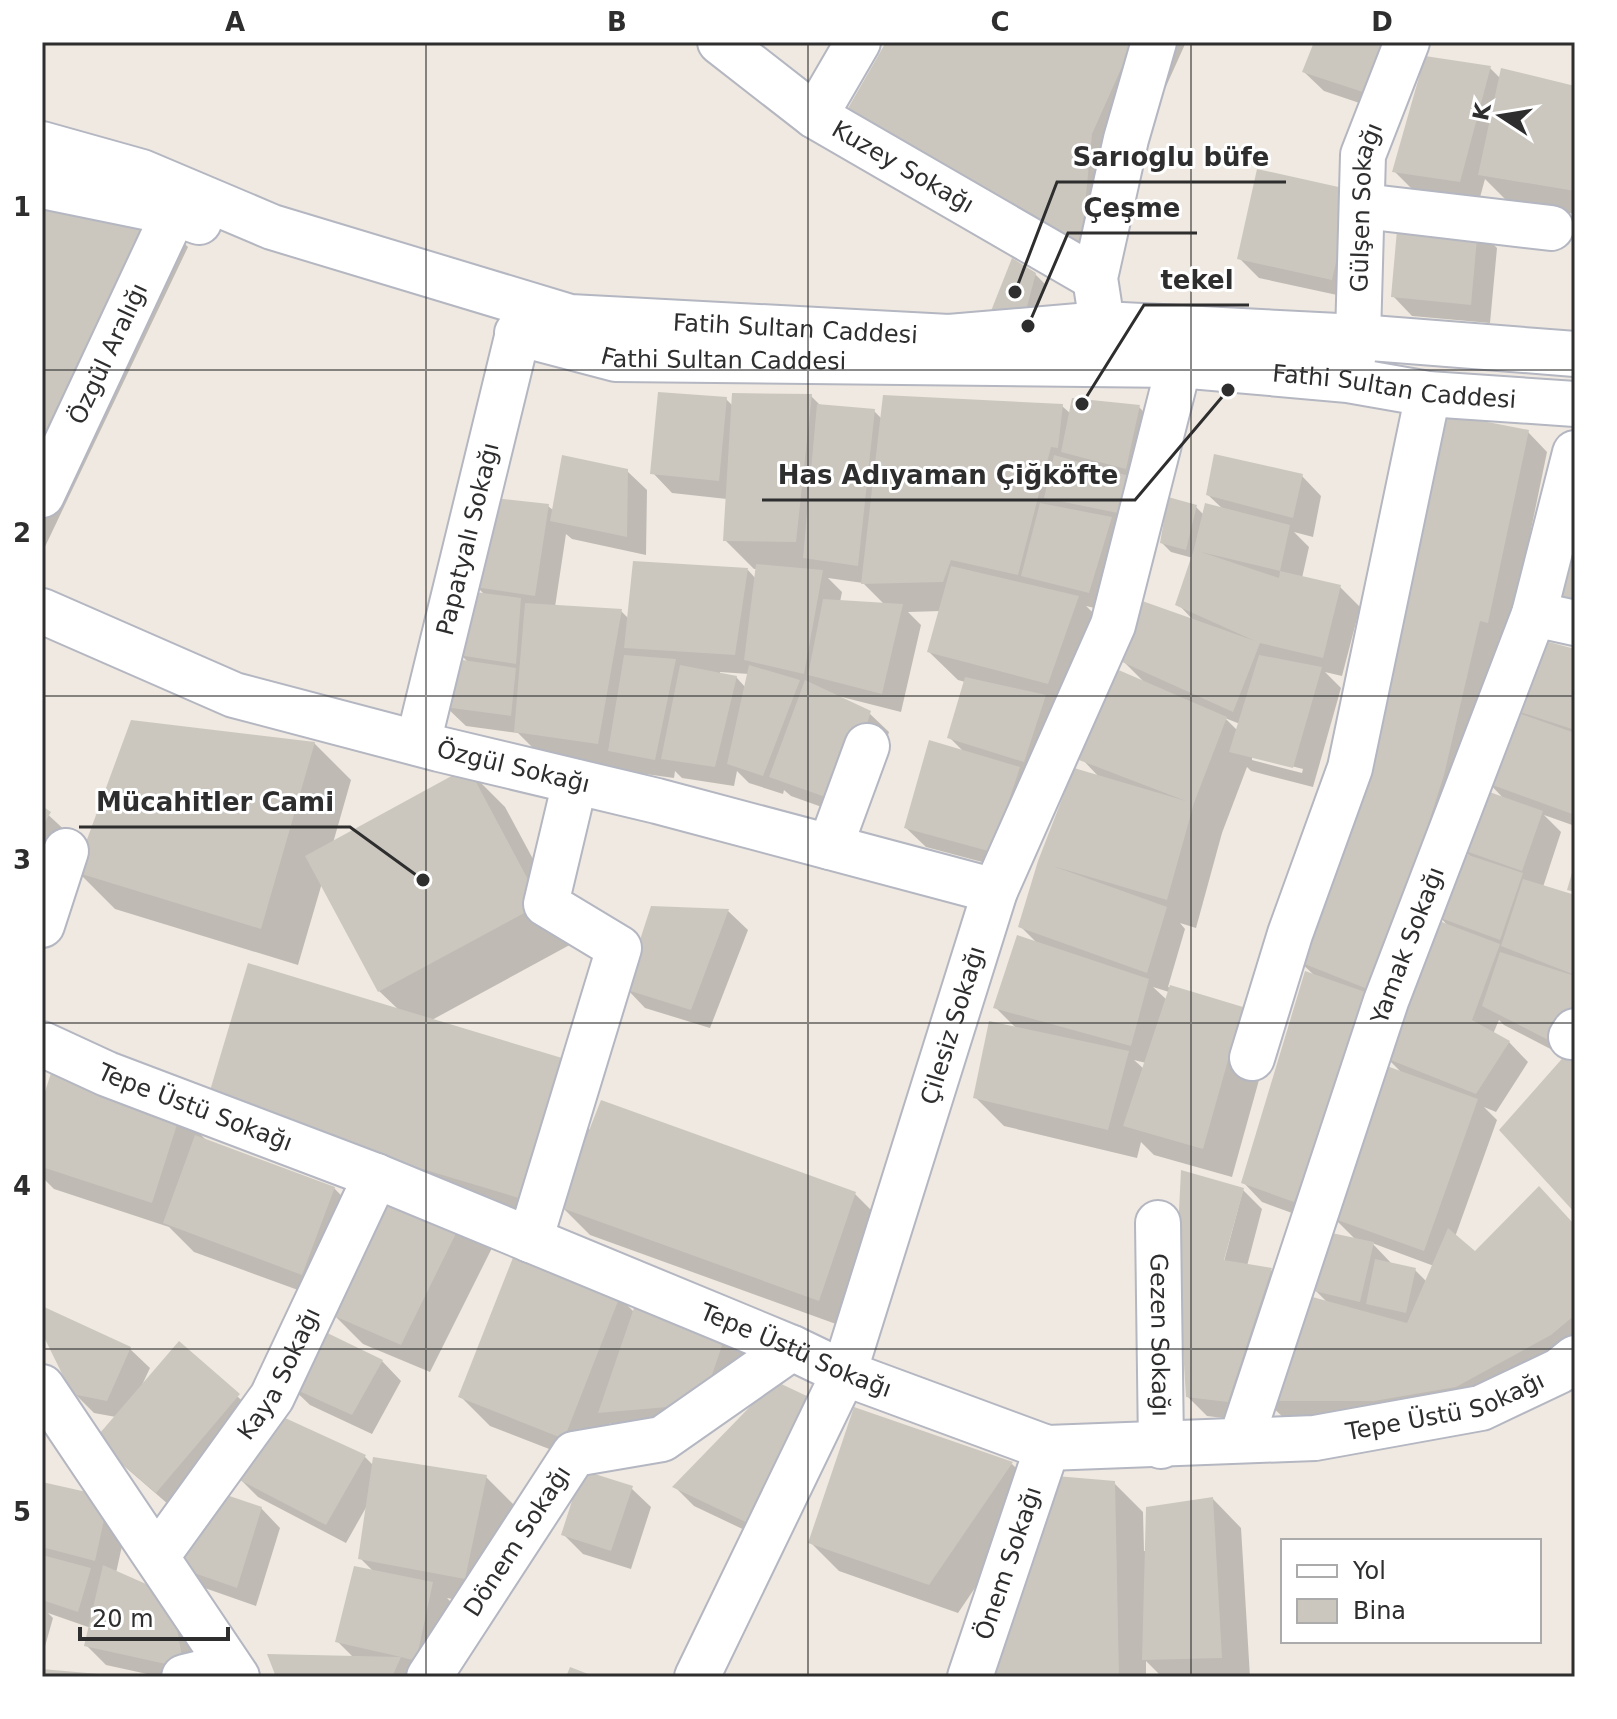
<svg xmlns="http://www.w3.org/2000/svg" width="1617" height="1719" font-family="'DejaVu Sans',sans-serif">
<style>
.shadow{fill:#0003;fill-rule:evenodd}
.building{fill:#cbc7bf}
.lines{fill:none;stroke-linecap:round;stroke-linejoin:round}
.street-casing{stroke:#b4b7c1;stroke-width:48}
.street{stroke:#fff;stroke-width:44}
.grid{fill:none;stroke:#2e2e2e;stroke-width:2;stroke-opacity:0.55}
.labels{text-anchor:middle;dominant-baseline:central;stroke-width:6;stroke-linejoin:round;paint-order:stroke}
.street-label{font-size:24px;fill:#2e2e2e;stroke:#fff}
.leader{fill:none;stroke:#2e2e2e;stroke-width:3}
.callout-dot{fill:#2e2e2e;stroke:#fff;stroke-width:3}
.callout-label{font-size:26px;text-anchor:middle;font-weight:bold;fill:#2e2e2e;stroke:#fff;stroke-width:6;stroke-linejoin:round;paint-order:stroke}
.neatline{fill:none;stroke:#2e2e2e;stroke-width:3}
.grid-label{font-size:26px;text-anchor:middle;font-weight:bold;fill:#2e2e2e}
</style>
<rect width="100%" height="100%" fill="#efe9e1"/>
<path class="shadow" d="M889,42h297l-58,129 -12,119z
M1316,42l76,72 -68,-23 -20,-19z
M1490,68l11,11 74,9v126l-66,-11 -24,-24 -6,22 -65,-10 -20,-20z
M1351,192v106l-92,-20 -20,-20z
M42,197l109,13 37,37 -146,306z
M1477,228l20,20 -7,75 -78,-7 -19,-20z
M1035,274l10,10 -11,38 -31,-3z
M811,396l11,11 52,4 8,8 180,-13 9,8 68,-7 19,20 -50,184 -22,-5 21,20 -95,244 -86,-23 -20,-19 59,-75 -15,-15 15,-56 -7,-2 -29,-28 12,-41 -33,1 13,13 -20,87 -63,-16 31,17 20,19 -28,89 -70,-25 -7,-6 -1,4 -34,-11 -12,-12 -3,15 -52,-8 -7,-7 -1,7 -129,-18 -27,-27 -52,-7 -20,-19 23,-44 -9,-9 25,-59 -8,-8 71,-81 6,5 73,-40 20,19 -1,65 -74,-16 -6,-5 -11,73 66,4 8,8 119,-49 8,9 1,-10h-3l-29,-29 2,-41 -55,-6 -19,-20 73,-74 7,7zM828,578l35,5 22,22 -45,-3 2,-10zM720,672l29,2 -3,14 -10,-11 -16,-2z
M1528,432l19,20 -39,189 -9,-2 -37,156 -148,426 -52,-19 -19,-20 72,-206 -16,-15z
M1302,476l19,20 -8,41 -19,-5 15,15 -7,31 38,9 20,20 -18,69 -17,-4 16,16 -28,99 -62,-16 -4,-4 -25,66 -26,95 -16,-5 5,6 -17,58 74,21 29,29 -39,140 -78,-22 -13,-13 -4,16 -133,-32 -29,-29 42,-68 -22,-22 44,-62 -18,-18 78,-150 -17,-18 63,-76 -23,-23 74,-37 -18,-19 15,-46 -22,-6 -9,-9 34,-36 8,8 20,-5 -16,-15zM1225,718l15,6 -2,7zM1252,756l51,13 -1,4 -50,-13zM1153,987l16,5 -2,8zM1134,1060l12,3 -2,6z
M1575,651v175l-31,-11 17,17 -18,55 32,10v314l-9,-154 -62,-32 -5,-5 -6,14 16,8 19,20 -32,50 -12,-5 13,13 -42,117 20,17 100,-30v126l-99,55 -190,15 -20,-19 62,-98 -12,-12 40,-51 -24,-24 70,-143 -17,-17 65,-128 -12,-13 34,-57 -10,-9 43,-49 -18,-19 26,-72zM1372,1243l62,23 -7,16 -12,-12 -23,-6z
M314,743l37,37 -18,63 135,-73 37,37 72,134 -147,80 131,39 37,37 -10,32 267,65 29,29 -37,105 -257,-93 -26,-26 -8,25 -311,-94 155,-129 -21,-20 -57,-108 -24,82 -183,-56 -40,-40 -33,52v-112l44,41z
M728,911l20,19 -38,98 -65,-20 -19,-20z
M42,1107l138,7 27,27 127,47 28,29 -31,85 -137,-50 -25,-25 -115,-38 -12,-12z
M1243,1190l19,19 -15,57 24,4 19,20 -42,131 -41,-5 -19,-19z
M383,1192l111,52 -64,128 -67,-28 -29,-29z
M619,1297l16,16 90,22 20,20 -23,68 -103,8 -9,-8 -17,43 -103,-40 -29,-29z
M42,1309l88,40 20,19 -8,17 37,-41 79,71 -82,96 -60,-52v-42l-22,-4 -20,-20 -32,-65z
M382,1361l19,20 -29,53 -62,-29 -20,-19z
M830,1419l-58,124 -78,-37 -19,-19z
M365,1457l9,9 112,11 29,29 -21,101 -47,-9 5,5 -32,74h-142l76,-19 -17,-17 37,-69 -14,-14 8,-54 -22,39 -88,-46 -20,-20z
M1012,1464l28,28 -82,121 -119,-42 -29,-29z
M1114,1483l29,29 1,39h3l66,-52 28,29 9,149h-88l-16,-16v16h-154z
M42,1484l86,35 -12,54 74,44 11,60h-40l-55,-12 -19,-19 4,-18 -43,-15 5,5 -11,39z
M631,1488l20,19 -20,62 -48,-15 -19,-19z
M261,1508l19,20 -24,78 -57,-20 -19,-20z"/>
<path class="building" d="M886,42h247l-41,92 -12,121 -233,-145z
M1314,42h74l-16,53 -70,-23z
M1425,56l66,10 -31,116 -68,-10z
M1501,68l74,18v105l-97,-16z
M1257,169l95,21 -20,90 -95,-21z
M42,195l110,13 -110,230z
M1398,219l80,8 -7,78 -80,-8z
M1012,258l24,15 -11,41 -34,-3z
M658,392l69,5 -8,84 -69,-7z
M732,393l80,1 -16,148 -73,-1z
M883,395l180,9 -5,44 -7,-1 -33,128 -67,-15 -8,22 -82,2z
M1072,398l68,7 -14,64 -65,-17z
M817,404l58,5 -17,157 -55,-8z
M1431,411l98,19 -41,193 -8,-2 -36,154 -35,109 -39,106 -73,-29z
M1214,454l89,20 -10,44 -87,-23z
M562,455l66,14 -1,68 -77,-16z
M1054,455l75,21 -11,37 -74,-15z
M1168,497l29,8 -11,45 -26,-7z
M494,498l55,6 -14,92 -60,-9z
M1040,503l72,14 -23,76 -68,-17z
M1205,503l85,22 -10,46 -79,-19 78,26 1,-7 61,14 -18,73 -63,-15 -27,69 -113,-51 11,-64 124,44 -80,-36 19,-56z
M1575,521v91l-20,-3z
M633,561l115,7 -13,87 -111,-7z
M756,564l67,6 -19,104 -60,-14z
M951,566l128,30 -31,88 -121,-32z
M475,592l46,6 -5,66 -58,-9z
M823,599l80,5 -21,90 -74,-19z
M525,603l97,6 -24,135 -84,-12z
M1530,637l45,12v81l-64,-21z
M624,655l52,4 -21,101 -47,-9z
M1259,655l63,12 -29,101 -64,-16z
M456,659l60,9 -5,48 -67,-9z
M680,665l57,11 -22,91 -54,-8z
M749,665l51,15 -37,96 -36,-12z
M1114,668l113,49 -33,86 -27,97 -114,-34 114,41 -20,66 -129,-46 20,-66 36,-93 112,33 -107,-41z
M965,677l81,18 -22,67 -77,-24z
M805,680l66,31 -29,92 -73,-26z
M1510,710l65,23v82l-91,-33z
M131,720l184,22 -54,187 -186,-57z
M929,740l91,27 -28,85 -88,-24z
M468,767l73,137 -163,88 -73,-136z
M1481,789l62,22 -21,60 -62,-22z
M42,806l9,6 -9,15z
M1459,852l64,21 -23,67 -65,-24z
M1574,866h1v26l-8,-2z
M1523,879l52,16v80l-74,-29z
M651,906l78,3 -38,101 -67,-21z
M1434,919l66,25 -28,76 38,21 -34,53 -93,-37z
M1017,935l132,44 -18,67 -138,-38z
M1500,952l75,24v25l-17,44 -76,-39z
M248,963l314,95 -43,140 -313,-94z
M1305,971l63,22 -29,95 -45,114 -53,-19z
M1170,985l73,22 -40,142 -80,-23z
M989,1021l140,30 -21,79 -135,-32z
M1575,1044v169l-76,-83z
M1384,1065l94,34 -54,152 -95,-34z
M52,1070l129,42 -29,91 -110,-36v-66z
M601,1100l255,92 -37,109 -260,-94z
M195,1135l140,52 -33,88 -139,-52z
M1181,1170l63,18 -20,72 48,8 -44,134 -42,-5 -9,-146z
M1539,1186l34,37 2,-2v94l-24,20 -95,52 -82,14h-110l34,-108 109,30 41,-95 27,23z
M382,1190l84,23 -65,132 -69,-30z
M1327,1232l47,10 -14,60 -46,-11z
M514,1255l106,41 -56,143 -106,-42z
M1375,1259l41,9 -10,45 -40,-9z
M636,1302l90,32 -24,70 -104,9z
M42,1306l89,41 -24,54 -35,-7 -30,-61z
M315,1327l68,33 -31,55 -64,-29z
M179,1341l61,53 -84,99 -62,-53z
M775,1381l36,17 -59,127 -80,-38z
M854,1407l159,55 -84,123 -121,-42z
M272,1412l94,43 -40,70 -90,-47z
M373,1457l114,18 -22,104 -107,-20z
M582,1470l51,16 -22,65 -50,-16z
M1056,1476l59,5 4,196h-129z
M42,1482l67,15 -14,64 -53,-14z
M206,1488l56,19 -25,81 -60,-21z
M1213,1497l9,161 -80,2 4,-153z
M42,1555l49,13 -13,44 -36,-12z
M103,1565l68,30 13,73 -100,-22z
M354,1566l79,16 -17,79 -15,-4 -9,20h-116l-9,-23 134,3 -66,-15z
M570,1667l26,10h-30z
M42,1669l68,6v2h-68z"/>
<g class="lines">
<defs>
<g id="street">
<path id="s1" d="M720,42l95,74 280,162"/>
<path d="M815,116l43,-74"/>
<path id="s2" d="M42,144l100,28 130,55 298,90 379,20 153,-13 256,13 217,17"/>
<path d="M42,186l132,27 25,9"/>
<path d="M1363,206l188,22"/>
<path d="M1099,304l-4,-26 31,-139 28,-97"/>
<path id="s3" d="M517,333l99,26 563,6 169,15 80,14 147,10"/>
<path id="s4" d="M1351,366l7,-29 5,-182 44,-113"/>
<path id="s5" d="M42,495l132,-282"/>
<path id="s6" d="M42,611l192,84 205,54 218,52 338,90"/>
<path d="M1534,614l41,9"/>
<path id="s7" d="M418,743l100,-410"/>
<path d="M830,847l37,-101"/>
<path d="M42,925l24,-74"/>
<path d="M1571,1037l4,-6"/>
<path id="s8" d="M42,1044l65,30 269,102 416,172 52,25 203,75 268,-10 166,-30 78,-37 16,-13"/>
<path d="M1252,1058l38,-124 60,-166 78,-374"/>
<path id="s9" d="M1158,1223l3,223"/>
<path d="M530,1240l89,-292 -73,-44 29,-122"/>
<path d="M42,1387l195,290"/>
<path id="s10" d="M1241,1440l145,-439 148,-387 41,-161"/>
<path id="s11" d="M157,1556l115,-159 104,-221"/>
<path d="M184,1677l45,-11"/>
<path id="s12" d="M429,1677l145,-223 88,-15 130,-91"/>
<path id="s13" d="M697,1677l147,-304 151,-482 118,-266 66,-260"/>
<path id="s14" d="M970,1677l77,-229"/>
</g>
</defs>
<use href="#street" class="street-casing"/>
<use href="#street" class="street"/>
</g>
<path class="grid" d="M426,42v1635M808,42v1635M1191,42v1635M42,370h1533M42,696h1533M42,1023h1533M42,1349h1533"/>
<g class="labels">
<g class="street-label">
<text stroke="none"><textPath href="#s1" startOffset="222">Kuzey Sokağı</textPath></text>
<text stroke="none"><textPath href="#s4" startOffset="160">Gülşen Sokağı</textPath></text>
<text stroke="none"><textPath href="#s2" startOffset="782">Fatih Sultan Caddesi</textPath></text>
<text stroke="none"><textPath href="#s5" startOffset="156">Özgül Aralığı</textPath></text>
<text stroke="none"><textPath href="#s3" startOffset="210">Fathi Sultan Caddesi</textPath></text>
<text stroke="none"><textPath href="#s3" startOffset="882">Fathi Sultan Caddesi</textPath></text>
<text stroke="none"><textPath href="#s7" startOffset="210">Papatyalı Sokağı</textPath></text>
<text stroke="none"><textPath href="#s6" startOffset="498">Özgül Sokağı</textPath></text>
<text stroke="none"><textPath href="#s10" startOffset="522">Yamak Sokağı</textPath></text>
<text stroke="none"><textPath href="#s13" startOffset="702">Çilesiz Sokağı</textPath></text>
<text stroke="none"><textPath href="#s8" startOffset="166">Tepe Üstü Sokağı</textPath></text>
<text stroke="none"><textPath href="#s9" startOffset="112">Gezen Sokağı</textPath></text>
<text stroke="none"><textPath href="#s8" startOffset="814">Tepe Üstü Sokağı</textPath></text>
<text stroke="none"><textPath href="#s11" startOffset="220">Kaya Sokağı</textPath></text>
<text stroke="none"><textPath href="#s8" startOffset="1486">Tepe Üstü Sokağı</textPath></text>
<text stroke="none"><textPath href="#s12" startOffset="162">Dönem Sokağı</textPath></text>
<text stroke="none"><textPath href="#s14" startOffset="120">Önem Sokağı</textPath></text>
</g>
</g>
<path class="leader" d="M1015 292L1057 182H1286M1028 326L1068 233H1197M1082 404L1144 305H1249M1228 390L1135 500H762M423 880L350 827H79"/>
<g class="callout-dot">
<circle cx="1015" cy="292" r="8"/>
<circle cx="1028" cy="326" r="8"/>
<circle cx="1082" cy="404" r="8"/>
<circle cx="1228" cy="390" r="8"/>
<circle cx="423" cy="880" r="8"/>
</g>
<g class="callout-label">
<text x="1171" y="166">Sarıoglu büfe</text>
<text x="1132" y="217">Çeşme</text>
<text x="1197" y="289">tekel</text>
<text x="948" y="484">Has Adıyaman Çiğköfte</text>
<text x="215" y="811">Mücahitler Cami</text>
</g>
<rect width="1617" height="1719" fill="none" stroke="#ffffff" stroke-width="88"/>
<rect x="1281" y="1539" width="260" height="104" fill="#ffffff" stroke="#ababab" stroke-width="2"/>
<rect x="1297" y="1565" width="40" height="12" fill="#ffffff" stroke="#ababab" stroke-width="2"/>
<text x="1353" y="1579" font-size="24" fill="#2e2e2e">Yol</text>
<rect x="1297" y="1599" width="40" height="24" fill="#cbc7bf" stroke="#ababab" stroke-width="2"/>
<text x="1353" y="1619" font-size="24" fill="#2e2e2e">Bina</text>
<g transform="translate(1501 116) rotate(282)" stroke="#ffffff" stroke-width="6" paint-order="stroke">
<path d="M0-6L14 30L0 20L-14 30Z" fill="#2e2e2e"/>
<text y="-12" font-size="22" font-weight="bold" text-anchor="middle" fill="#2e2e2e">K</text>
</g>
<path d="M80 1627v12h148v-12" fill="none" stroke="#2e2e2e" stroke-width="4"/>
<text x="92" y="1627" font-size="24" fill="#2e2e2e" stroke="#ffffff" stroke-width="6" paint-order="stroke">20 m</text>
<rect x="44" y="44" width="1529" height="1631" class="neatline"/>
<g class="grid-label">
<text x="235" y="31">A</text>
<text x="617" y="31">B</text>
<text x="1000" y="31">C</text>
<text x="1382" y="31">D</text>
<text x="22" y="216">1</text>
<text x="22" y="542">2</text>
<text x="22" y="869">3</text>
<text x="22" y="1195">4</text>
<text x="22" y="1521">5</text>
</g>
</svg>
